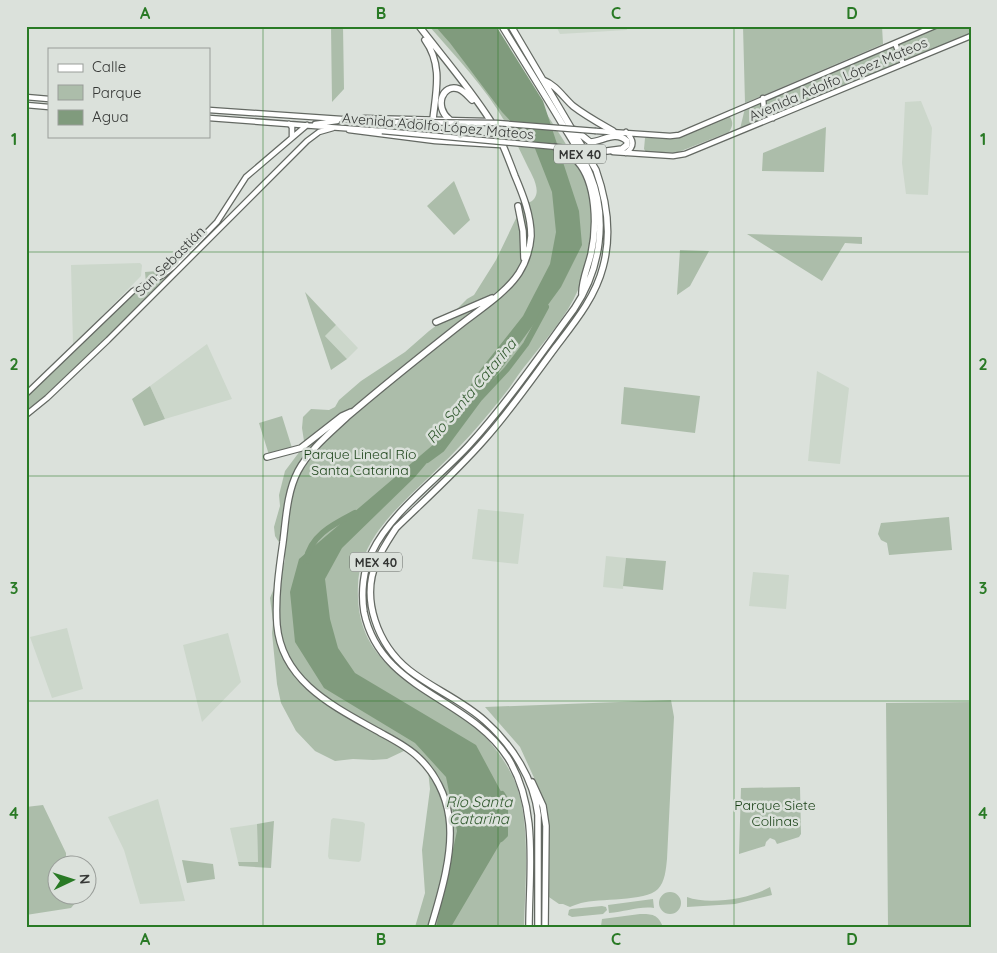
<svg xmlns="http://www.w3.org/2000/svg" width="997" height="953" font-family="Quicksand,sans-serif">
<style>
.built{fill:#ccd7cb}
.green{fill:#acbdaa}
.water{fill:#809b7d}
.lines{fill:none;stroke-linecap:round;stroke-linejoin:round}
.river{stroke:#809b7d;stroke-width:6}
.secondary-casing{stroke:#646963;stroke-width:7}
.highway-casing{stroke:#646963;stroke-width:8}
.secondary{stroke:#fff;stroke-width:4.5}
.highway{stroke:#fff;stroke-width:5.5}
.secondary-bridge-casing{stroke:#646963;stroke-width:7;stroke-linecap:butt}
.secondary-bridge{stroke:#fff;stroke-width:4.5}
.grid{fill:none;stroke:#297a25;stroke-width:1;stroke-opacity:0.55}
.labels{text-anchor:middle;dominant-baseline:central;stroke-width:5;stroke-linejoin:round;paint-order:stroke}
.shield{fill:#dbe1db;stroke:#676a67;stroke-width:1}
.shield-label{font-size:12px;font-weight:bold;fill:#353735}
.street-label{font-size:14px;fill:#353735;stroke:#dbe1db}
.park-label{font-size:14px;fill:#173f14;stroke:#dbe1db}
.water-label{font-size:15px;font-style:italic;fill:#325a2f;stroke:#dbe1db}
.neatline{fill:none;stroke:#297a25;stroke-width:2}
.grid-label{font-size:16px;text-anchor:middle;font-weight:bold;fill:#297a25}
</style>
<rect width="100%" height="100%" fill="#dbe1db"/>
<path class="built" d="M556,26h70l1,4 -67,4z
M921,101l11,27 -4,67 -22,-1 -4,-31 3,-61z
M140,263l2,2 -1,11 -68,69 -2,-80z
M336,325l22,23 -11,11 -22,-23z
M207,344l25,55 -67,20 -15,-33z
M817,371l32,17 -9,76 -32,-3z
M478,509l46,5 -6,50 -46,-5z
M606,556l20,2 -3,31 -20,-2z
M753,572l36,3 -3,34 -37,-3z
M67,628l16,61 -31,9 -22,-61z
M228,633l13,49 -39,40 -19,-77z
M158,799l27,102 -45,3 -16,-54 -16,-33z
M333,818l30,4 2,2 -4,36 -2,2 -30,-3 -1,-3 3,-36z
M257,824l1,38h-20l-8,-34z"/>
<path class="green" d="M331,26h12l1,63 -12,13z
M429,26h65c17,28 33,56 50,84 16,25 35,51 44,80 8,29 5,46 -2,74 -2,9 -4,18 -8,26 -11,26 -32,49 -49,71 -7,8 -13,17 -19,26 -25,33 -53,64 -83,92 -30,29 -67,61 -69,106 -4,81 59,97 112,138 18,14 33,34 43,54 19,40 12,106 11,150h-109l10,-34 -3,-43 8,-61 -2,-19 -6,-11 -16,-9 -19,9 -14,1 -20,-1 -18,2 -20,-10 -19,-20 -15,-28 -4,-19 -5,-51 1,-11 -3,-24 15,-37v-13l-5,-4 -5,-8 -1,-9 6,-21 -1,-11 6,-24 15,-20 4,-10 -2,-13 1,-11 8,-8 18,1 6,-3 4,-7 22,-19 44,-29 24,-21 24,-18 14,-14 7,-4 22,-35 25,-52v-5c4,1 10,0 13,-4 8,-10 -4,-27 -8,-36 -7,-14 -13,-28 -21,-41 -20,-35 -49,-65 -76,-96z
M743,26h139l1,18 -138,59z
M941,26h30v8l-67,27 -6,-17z
M893,46l7,17 -124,51 -8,-1 -3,-3v-9l2,-2z
M760,100l1,12 6,6 -27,11 5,-21z
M726,117h4c4,6 2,10 -1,15l-53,21 -30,-1 -2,-3 1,-11 2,-1 28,1z
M826,127l-2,45 -62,-1 1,-18z
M454,181l16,39 -16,15 -27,-29z
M747,234l115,3v7l-17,-1 -23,38z
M680,250l29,1 -19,35 -13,9z
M170,270l3,3 -28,30 -118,112 -1,-21 102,-100 18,-11 -1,-11z
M305,292l31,33 -11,11 22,23 -16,11z
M150,386l15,33 -21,7 -12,-27z
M624,387l76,9 -5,37 -74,-9z
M282,416l10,32 -23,7 -10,-32z
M949,517l3,33 -63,5 -2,-12 -6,-3 -3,-6 3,-11z
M626,558l40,3 -3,29 -40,-4z
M671,700l3,17 -7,142c-1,10 -2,23 -9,30 -13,13 -59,9 -77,14 -4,1 -8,3 -11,4l-7,-3h-4l-13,-9v-16l-5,-86 -21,-46 -35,-40z
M971,702v225h-83l-2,-224z
M800,787l1,47 -2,3 -22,7 -2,-4 -5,-2 -4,4 -1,4 -26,8 2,-66z
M43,805l23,48v12l-8,1v30h16l2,6 -5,6 -45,7v-108z
M274,821l-3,47 -32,-2 -1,-4h20l-1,-38z
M182,860l31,4 2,15 -28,4z
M770,887l2,8 -37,9 -48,3v-10c21,8 63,2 83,-10z
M659 903a11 11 0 1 1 22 0a11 11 0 1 1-22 0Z
M653,899l1,9c-15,-2 -29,4 -45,5l-1,-8z
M602,906l4,1 1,3 -4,4 -31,3 -4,-2 1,-5 2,-1z
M640,914c12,0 18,0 23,13h-66l4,-1 1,-7z"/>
<path class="water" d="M435,26h61l47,75 36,110 3,34 -21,42 -93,127 -53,63 -73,71 -17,31 5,40 8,29 17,25 121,72 29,54v36l-54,92h-15l21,-96 -11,-54 -31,-34 -91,-55 -29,-46 -5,-50 9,-33 142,-121 36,-64 46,-58 27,-52 6,-32 -4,-40 -18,-46 -32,-34 -52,-69z"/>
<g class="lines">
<path class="river" d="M427,460l15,-11 37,-50 28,-30 19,-25 20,-37
M306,561c4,-26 28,-37 49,-48
M501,839l4,-4v-36l-3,-5"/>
<defs>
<path id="secondary" d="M895,43l8,21
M26,97l23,2
M763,98l1,13 9,7
M26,105l23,2
M209,110l176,12
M209,118l173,13
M364,118l123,3
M433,120l3,10 6,4 57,6
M289,124l3,3v10
M315,124l22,-3
M349,130l86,11 65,4
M596,131l74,5 9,-1 256,-109
M626,132c8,8 9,14 0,21
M432,137l-1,-6 1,-11
M613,152l60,4 12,-2 286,-118
M26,394l107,-103 30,-16 10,-8 44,-45 29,-45 61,-52
M26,415l21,-17 61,-58 199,-199 12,-9 14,-4"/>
<path id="highway" d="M419,26c24,31 50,61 71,94 11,17 18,38 25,56 8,19 16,39 16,60 -1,13 -5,26 -12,37 -13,20 -40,37 -59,52 -38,30 -76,60 -113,92 -18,17 -37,32 -49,54 -11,21 -12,47 -15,71 -4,27 -8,56 -6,83 5,58 60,83 104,108 13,7 27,14 38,25 16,15 27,37 30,59 5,34 -8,77 -18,110
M502,26c19,31 38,61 56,91 11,19 24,37 32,57 18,44 11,95 -16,135 -34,46 -66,93 -105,136 -30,33 -78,67 -97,107 -9,18 -11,41 -8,60 16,79 104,84 144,146 31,50 21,113 21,169
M511,26l85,144c11,31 16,64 7,97 -8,31 -29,56 -48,81 -23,31 -45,63 -70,91 -27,31 -59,60 -89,89 -7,11 -14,21 -19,33 -17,38 1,84 32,109 24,19 53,30 76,51 27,24 49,58 53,94v112
M425,40c18,25 11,51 8,79
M543,80c13,5 20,17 30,26 13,10 26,17 40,25
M449,119c-15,-12 -7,-36 10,-30 5,2 9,7 13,11
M575,130l15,12c12,0 25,-12 37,-1v4l-5,4 -15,2
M555,147c8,4 16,7 22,14 20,22 20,66 14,93 -3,13 -10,28 -9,41
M518,206l5,25 1,27
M436,322l56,-24
M267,457l34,-9 41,-32 9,-4
M532,782l11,24 3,20 -1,101"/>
</defs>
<use href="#secondary" class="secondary-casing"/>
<use href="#highway" class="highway-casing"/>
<use href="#secondary" class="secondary"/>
<use href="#highway" class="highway"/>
<defs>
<path id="secondary-bridge" d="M385,122l112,1 99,8
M382,131l219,20"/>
</defs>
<use href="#secondary-bridge" class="secondary-bridge-casing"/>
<use href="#secondary-bridge" class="secondary-bridge"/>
</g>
<path class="grid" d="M263,26v901M498,26v901M734,26v901M26,252h945M26,476h945M26,701h945"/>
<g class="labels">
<g class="shield">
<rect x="554" y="144.5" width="52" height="19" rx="4"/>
<rect x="350" y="552.5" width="52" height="19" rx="4"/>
</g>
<g class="shield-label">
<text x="580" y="154">MEX 40</text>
<text x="376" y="562">MEX 40</text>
</g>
<g class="street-label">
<text transform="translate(838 79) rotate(-23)">Avenida Adolfo López Mateos</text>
<text transform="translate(438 126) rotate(5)">Avenida Adolfo López Mateos</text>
<text transform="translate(170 261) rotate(-45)">San Sebastián</text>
</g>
<g class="park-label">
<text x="360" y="454">Parque Lineal Río<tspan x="360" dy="16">Santa Catarina</tspan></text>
<text x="775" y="805">Parque Siete<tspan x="775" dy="16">Colinas</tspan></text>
</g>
<g class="water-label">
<text transform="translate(471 391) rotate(-50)">Río Santa Catarina</text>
<text x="479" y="801">Río Santa<tspan x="479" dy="17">Catarina</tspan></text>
</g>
</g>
<rect width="997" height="953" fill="none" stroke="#dbe1db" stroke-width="55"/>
<rect x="48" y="48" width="162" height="90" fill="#dbe1db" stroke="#999d99"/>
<rect x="58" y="64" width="25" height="8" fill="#ffffff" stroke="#999d99"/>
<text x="92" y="72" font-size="15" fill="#353735">Calle</text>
<rect x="58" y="85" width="25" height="15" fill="#acbdaa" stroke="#999d99"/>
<text x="92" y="98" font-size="15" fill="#353735">Parque</text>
<rect x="58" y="110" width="25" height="15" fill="#809b7d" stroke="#999d99"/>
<text x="92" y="122" font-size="15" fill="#353735">Agua</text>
<g transform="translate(72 880) rotate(86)"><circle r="24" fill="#dbe1db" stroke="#999d99"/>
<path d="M0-4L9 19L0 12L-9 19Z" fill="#297a25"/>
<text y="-8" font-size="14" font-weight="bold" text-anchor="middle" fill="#353735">N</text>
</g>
<rect x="28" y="28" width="942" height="898" class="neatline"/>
<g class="grid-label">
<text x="145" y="19">A</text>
<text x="381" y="19">B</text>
<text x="616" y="19">C</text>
<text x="852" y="19">D</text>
<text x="14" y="145">1</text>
<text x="983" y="145">1</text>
<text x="14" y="370">2</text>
<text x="983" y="370">2</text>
<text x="14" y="594">3</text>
<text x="983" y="594">3</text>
<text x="14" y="819">4</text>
<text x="983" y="819">4</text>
<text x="145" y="945">A</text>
<text x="381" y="945">B</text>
<text x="616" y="945">C</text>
<text x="852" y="945">D</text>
</g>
</svg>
